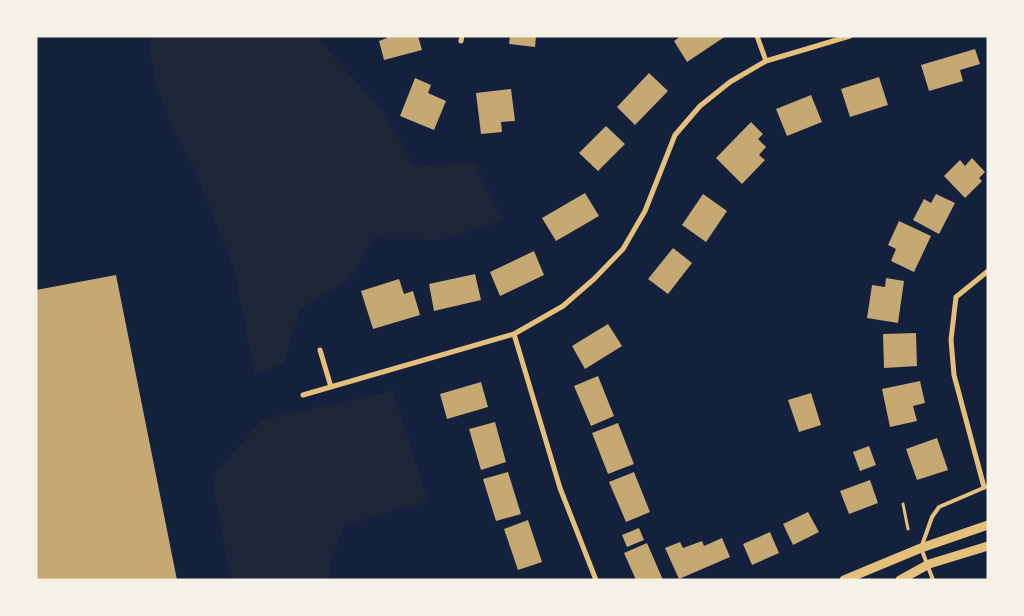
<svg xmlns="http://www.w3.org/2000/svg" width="1024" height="616" font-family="'Varela Round',sans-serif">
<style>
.green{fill:#1d2539}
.building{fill:#c6a872}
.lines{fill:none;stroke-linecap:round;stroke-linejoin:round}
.path{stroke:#e5c07b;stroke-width:3}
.service{stroke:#e5c07b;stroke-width:4}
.minor{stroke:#e5c07b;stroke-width:5}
.tertiary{stroke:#e5c07b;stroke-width:9}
</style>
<rect width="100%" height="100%" fill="#14213d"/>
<path class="green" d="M148,36h167l71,78 28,53 60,-5 29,58 -61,20 -69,-1 -24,41 -48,28 -18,56 -28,11 -21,-106 -41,-103 -24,-45 -14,-40z
M393,391l35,110 -84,24 -15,43 2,12h-101l-18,-104 51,-57z"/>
<path class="building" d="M387,36h31l4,14 -38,10 -5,-19 8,-3z
M510,36h26l-1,11 -26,-3z
M681,36h45l-39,26 -13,-21z
M975,49l5,15 -20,6 3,11 -34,10 -8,-26z
M649,73l19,18 -33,34 -18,-18z
M879,77l9,28 -38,12 -9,-28z
M415,78l16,7 -3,8 18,8 -12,29 -34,-14z
M511,89l4,32 -14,1 1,10 -21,2 -5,-41z
M811,95l11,27 -35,14 -11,-27z
M751,122l12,12 -5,5 8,8 -7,8 6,5 -23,24 -26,-26z
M606,126l19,18 -27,27 -19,-18z
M972,158l13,14 -6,6 3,3 -17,17 -21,-22 16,-16 5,6z
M585,193l14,23 -43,25 -14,-23z
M703,194l24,17 -21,31 -24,-17z
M936,194l19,9 -16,31 -26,-14 11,-21 7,4z
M899,221l32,15 -17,36 -23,-11 5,-12 -8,-4z
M673,248l19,15 -24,31 -20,-15z
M534,251l10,24 -44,21 -10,-24z
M475,274l6,26 -47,11 -5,-27z
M116,275l61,305h-141v-290z
M886,278l18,3 -6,42 -31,-5 5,-33 13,2z
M399,279l5,15 9,-3 7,24 -47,14 -12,-38z
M608,324l14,22 -37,23 -13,-23z
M916,333l1,33 -33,2 -1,-34z
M598,376l16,40 -23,10 -17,-40z
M920,381l5,22 -12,3 4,15 -27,6 -8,-38z
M481,382l7,25 -41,12 -7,-25z
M811,393l10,32 -22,7 -11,-32z
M495,422l11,40 -25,8 -12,-41z
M618,423l16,41 -26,10 -16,-41z
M937,438l11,32 -31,10 -11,-31z
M869,446l7,19 -16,6 -7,-19z
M508,472l13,42 -25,7 -13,-42z
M634,472l16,40 -24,10 -17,-40z
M870,480l8,23 -29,11 -9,-23z
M808,512l11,20 -26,13 -10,-21z
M528,520l14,42 -24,8 -14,-41z
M639,528l5,12 -17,7 -5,-12z
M770,532l9,21 -27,12 -9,-21z
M722,538l8,19 -51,22 -14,-31 15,-6 3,6 19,-7 2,5z
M647,543l16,37h-27l-12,-27z"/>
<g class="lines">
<path class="path" d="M903,504l5,25"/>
<path class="service" d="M933,580l-12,-32 11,-31 7,-10 49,-21"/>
<path class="minor" d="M757,36l9,25
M461,41l1,-5
M514,334l46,154 36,92
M320,350l11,37
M303,395l211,-61 49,-28 31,-27 29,-30 22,-38 30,-76 25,-29 30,-24 36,-21 84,-25
M984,487l-30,-112 -3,-35 5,-43 32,-26"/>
<path class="tertiary" d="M844,580l77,-32 67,-23
M900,580l29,-16 59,-18"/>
</g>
<rect width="1024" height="616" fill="none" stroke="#f6f1e7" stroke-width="75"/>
</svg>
